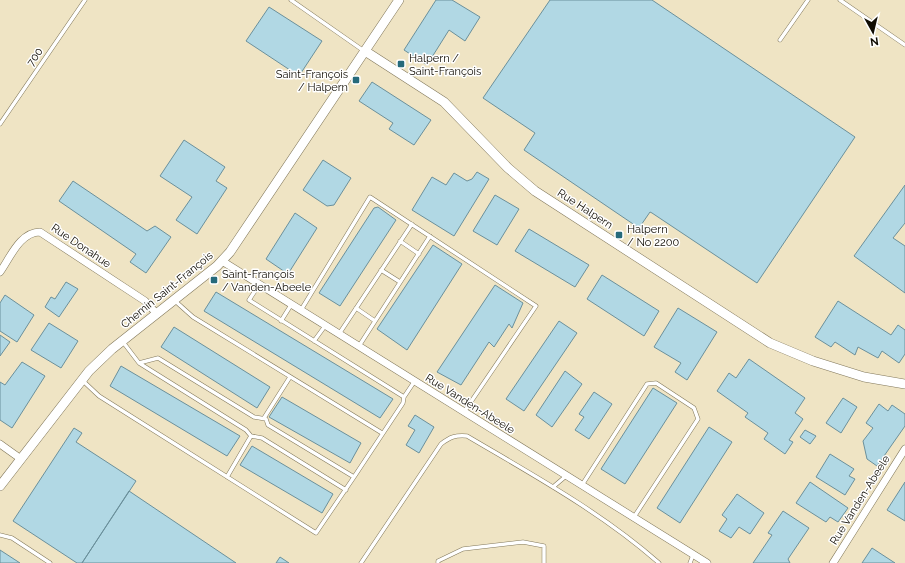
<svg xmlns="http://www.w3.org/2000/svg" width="905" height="563" font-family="Raleway,sans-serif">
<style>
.building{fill:#b1d8e4;stroke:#6b909b}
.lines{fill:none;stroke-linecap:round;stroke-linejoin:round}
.service-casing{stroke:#82785b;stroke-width:4.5}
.minor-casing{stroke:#82785b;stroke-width:8}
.tertiary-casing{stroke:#82785b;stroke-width:10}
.service{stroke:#fff;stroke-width:3.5}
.minor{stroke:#fff;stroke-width:7}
.tertiary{stroke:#fff;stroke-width:9}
.poi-dot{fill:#266a7b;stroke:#fff;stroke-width:1.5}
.labels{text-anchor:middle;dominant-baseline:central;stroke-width:3;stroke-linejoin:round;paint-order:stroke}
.street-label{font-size:11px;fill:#100c03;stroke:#fff}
.poi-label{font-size:11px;fill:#100c03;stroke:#fff;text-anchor:start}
</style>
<rect width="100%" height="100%" fill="#efe4c4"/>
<path class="building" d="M436,0h16l28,17 -15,24 -16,-11 -22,35 -23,-15z
M550,0h102l203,137 -98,146 -105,-70 -2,-1 -11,16 -115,-78 11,-17 -52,-35z
M269,7l53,34 -23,35 -53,-35z
M372,82l59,38 -17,25 -25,-16 4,-6 -34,-22z
M184,140l41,27 -9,14 11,7 -30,46 -21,-14 16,-23 -32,-21z
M323,160l28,18 -17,27 -7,1 -24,-16z
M477,172l12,7 -35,57 -42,-26 20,-33 14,8 8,-12 13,8 5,-2z
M73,181l74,50 8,-5 16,11 -25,36 -16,-11 6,-8 -77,-53z
M905,185v38l-12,15 12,8v47l-51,-37z
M495,195l24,14 -22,36 -24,-14z
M378,207l18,13 -56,86 -21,-13 55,-85z
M295,213l22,15 -29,46 -22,-15z
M529,229l60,36 -14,22 -60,-36z
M433,245l29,19 -55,86 -30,-21z
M602,275l57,36 -15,25 -57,-37z
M66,282l12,7 -19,28 -14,-10 6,-10 4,2z
M495,285l28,18 -11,25 -3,-4 -15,23 -5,-5 -28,43 -24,-13z
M216,292l177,107 -13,19 -176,-107z
M5,295l29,20 -17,27 -17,-11v-28z
M838,301l53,34 7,-10 7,5v24l-6,9 -17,-12 -4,7 -20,-11 -3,8 -20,-13 -4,5 -16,-10z
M678,308l39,24 -30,48 -12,-8 6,-9 -27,-16z
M559,321l18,12 -53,78 -18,-12z
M49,323l29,18 -17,27 -30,-18z
M174,327l96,60 -13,21 -96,-61z
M0,335l10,7 -10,14z
M749,359l56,39 -10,15 8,6 -14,21 4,2 -8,12 -21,-15 4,-6 -23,-16 3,-4 -31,-22 12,-18 7,5z
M22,362l23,14 -33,52 -12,-8v-38l5,3z
M121,366l119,70 -13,20 -117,-70z
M565,371l17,13 -30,43 -16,-12z
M653,388l24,15 -52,81 -24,-15z
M594,392l18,12 -23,35 -14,-9 9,-13 -5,-3z
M282,397l79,46 -11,20 -81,-46z
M843,398l14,9 -16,26 -15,-10z
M879,404l9,7 4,-6 13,9v12l-28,40 -10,-7 -4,-18 10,-13 -7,-5z
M415,415l19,12 -15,26 -13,-8 9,-15 -7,-4z
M709,427l23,15 -52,81 -23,-15z
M74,428l8,5 -6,9 60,39 -54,82h-5l-64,-42z
M805,430l11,6 -6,8 -10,-7z
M252,446l81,48 -11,19 -82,-48z
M830,454l24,15 -5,7 6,3 -10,16 -29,-18z
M810,482l38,26 -10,14 -8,-5 -4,5 -30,-19z
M905,482v39l-18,-11z
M129,491l107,72h-154z
M737,494l27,19 -14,21 -11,-7 -8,11 -12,-7 8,-12 -5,-4z
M783,511l26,17 -21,31 2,4h-37l19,-28 -4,-2z
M872,548l23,15h-33z
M0,550l20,13h-20z
M280,557l9,6h-13z"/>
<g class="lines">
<defs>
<path id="service" d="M291,0l73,51
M840,0l65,45
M780,40l28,-40
M0,124l85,-124
M400,241l19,13
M381,270l19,12
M259,285l-10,15 155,97 10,-15
M174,300l19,17 189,116
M356,308l19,13
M301,310l69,-113 166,109 -72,106
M281,321l10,-16
M339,334l73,-110
M314,341l11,-15
M123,342l16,21 107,67 5,6 11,2 84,52
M359,346l71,-110
M82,380l17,16 217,137 38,-56 -86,-52 -2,-6 -12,-2 -96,-59 -19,5
M264,418l26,-41
M227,477l24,-41
M354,477l49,-74 1,-6
M582,485l65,-101 9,-1 38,25 4,11 -64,98
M553,487l13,-11
M0,535l12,3 38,25
M361,563l80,-119c9,-7 14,-9 26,-8 66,39 134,76 192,127
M438,563v-2l25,-12 60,-7 21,4v17
M690,563l3,-8"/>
<path id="minor" d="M222,261l485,302
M0,272c10,-14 20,-40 40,-40l105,69 12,13
M0,444l21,15
M833,563l72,-114"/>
<path id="tertiary" d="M365,51l79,51 64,66 27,23 235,152 43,18 51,16 41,7
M0,486l89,-115 23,-22 105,-83 13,-14 169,-252"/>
</defs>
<use href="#service" class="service-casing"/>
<use href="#minor" class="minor-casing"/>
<use href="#tertiary" class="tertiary-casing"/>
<use href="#service" class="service"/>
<use href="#minor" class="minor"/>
<use href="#tertiary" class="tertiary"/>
</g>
<g class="poi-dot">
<rect x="397" y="60" width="8" height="8" rx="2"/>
<rect x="352" y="76" width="8" height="8" rx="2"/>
<rect x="615" y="231" width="8" height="8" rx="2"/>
<rect x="210" y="276" width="8" height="8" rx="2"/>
</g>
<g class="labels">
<g class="street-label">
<text transform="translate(35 57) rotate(-56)">700</text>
<text transform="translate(585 209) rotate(33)">Rue Halpern</text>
<text transform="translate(81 246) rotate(34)">Rue Donahue</text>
<text transform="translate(167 290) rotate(-39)">Chemin Saint-François</text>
<text transform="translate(470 404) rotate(32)">Rue Vanden-Abeele</text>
<text transform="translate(860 500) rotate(-58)">Rue Vanden-Abeele</text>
</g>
<g class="poi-label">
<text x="409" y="58">Halpern /<tspan x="409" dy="13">Saint-François</tspan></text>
<text x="348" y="74" text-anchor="end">Saint-François<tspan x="348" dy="13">/ Halpern</tspan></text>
<text x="627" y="229">Halpern<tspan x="627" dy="13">/ No 2200</tspan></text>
<text x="222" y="274">Saint-François<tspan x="222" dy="13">/ Vanden-Abeele</tspan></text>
</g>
</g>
<g transform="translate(873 32) rotate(172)" stroke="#ffffff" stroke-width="3" paint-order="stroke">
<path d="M0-3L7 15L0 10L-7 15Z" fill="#100c03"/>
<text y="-6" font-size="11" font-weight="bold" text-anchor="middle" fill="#100c03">N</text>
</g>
</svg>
